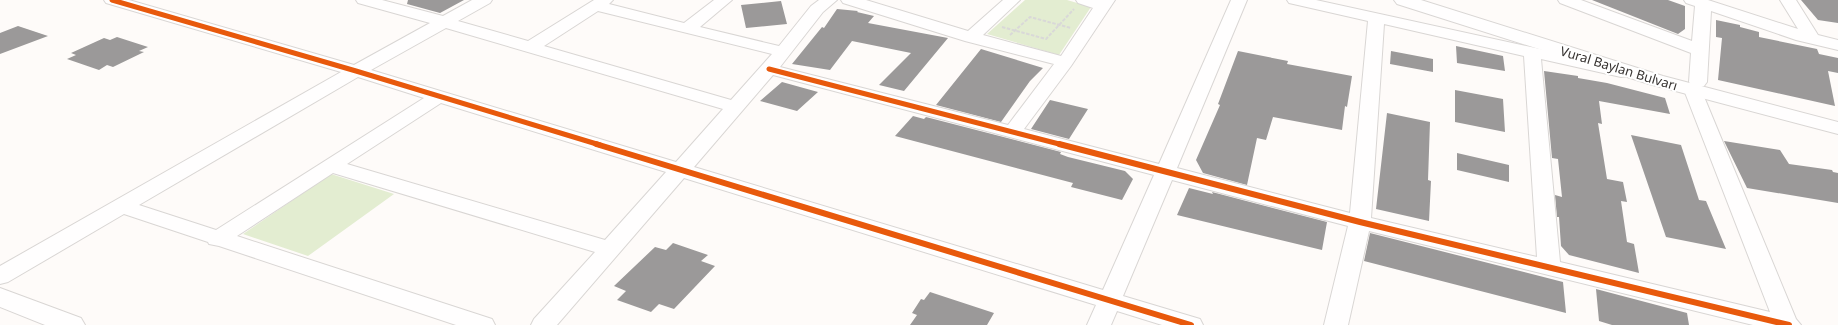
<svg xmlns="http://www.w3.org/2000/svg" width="1838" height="325" font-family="'Noto Sans',sans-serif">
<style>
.green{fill:#e3edd1}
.building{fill:#9b9999}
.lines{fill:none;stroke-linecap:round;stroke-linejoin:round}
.minor-casing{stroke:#d9d6d4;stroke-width:2}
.tertiary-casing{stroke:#d9d6d4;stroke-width:2}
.secondary-casing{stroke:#d9d6d4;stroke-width:2}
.path{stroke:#d9d8d8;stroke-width:2;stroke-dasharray:3.5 1.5;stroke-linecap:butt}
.minor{fill:#fffefe;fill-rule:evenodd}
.tertiary{fill:#fffefe;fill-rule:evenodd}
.secondary{fill:#fffefe;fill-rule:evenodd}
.cycleway-far1-casing{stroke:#fff;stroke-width:7}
.cycleway-casing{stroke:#fff;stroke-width:9}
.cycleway-far1{stroke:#e8590c;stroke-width:5}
.cycleway{stroke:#e8590c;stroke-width:6}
.labels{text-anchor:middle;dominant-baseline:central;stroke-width:4;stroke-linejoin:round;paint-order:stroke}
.street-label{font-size:13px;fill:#373331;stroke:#fff}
</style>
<rect width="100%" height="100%" fill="#fefbf9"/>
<path class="green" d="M1025,0h42l24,7 -32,48 -72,-21z
M331,174l63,20 -86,62 -65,-22z"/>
<path class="building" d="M408,0h56l-24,13 -33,-9z
M1592,0h76l17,6v23l-7,5z
M1801,0h37v23l-20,-3z
M781,1l6,23 -41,4 -5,-23z
M837,9l21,2 -1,1 17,4 -6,7 80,15 -44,53 -25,-6 32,-32 -59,-12 -22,29 -38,-6 30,-37 2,1z
M1716,20l24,5v2l19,5v5l58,12 2,5 19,4v15l-10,-2 7,35 -117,-26 4,-42 -6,-1z
M18,26l30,10 -48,18v-21z
M117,37l31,10 -9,4 5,1 -31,15 -6,-2 -8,5 -32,-11 9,-4 -5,-2 33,-15 6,2z
M1456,46l47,10 2,15 -48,-8z
M981,49l62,19 -13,13 -29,41 -65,-17z
M1238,51l50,10 -1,3 65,12 -5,31 -2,-1 -3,24 -69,-13 -7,23 -9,-2 -10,47 -44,-12 -7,-13 24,-55 -2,-1z
M1391,51l42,8v13l-43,-8z
M1544,71l34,5v2l29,5 58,15 5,16 -71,-13 3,23 -4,-1 9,56 16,3 4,20 -6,-1 6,41 7,2 5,29 -70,-18 -8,-9 -2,-29h-2l-2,-22 7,2 -4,-38 -6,-1z
M782,82l36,10 -21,19 -37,-10z
M1455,90l48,9 2,33 -50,-10z
M1050,100l38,9 -19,30 -38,-10z
M1387,113l43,9 -2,58 3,1 -2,40 -53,-12z
M913,116l11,3 2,-2 135,35 -1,2 8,3 57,14 8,8 -11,21 -51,-13 2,-4 -178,-47z
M1631,135l50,10 18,55 7,1 20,48 -60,-12z
M1724,141l56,9 9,14 43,6 1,2 5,1v30l-91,-15z
M1457,153l52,12v17l-52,-12z
M1189,188l24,6 -1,-2 115,30 -5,28 -145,-35z
M1370,233l193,49 3,31 -202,-52z
M673,243l35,12 -7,6 14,5 -41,43 -15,-5 -8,8 -34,-12 9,-9 -12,-5 41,-39 11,3z
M1596,289l91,24 2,12h-77l-13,-4z
M930,292l64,21 -7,12h-77l7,-10 -5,-2 9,-14 3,1z"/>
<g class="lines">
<defs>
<path id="minor" d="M104,0h25l225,65 76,-42 -72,-20 -2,-3h26l61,16 29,-16h20l-2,3 -32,18 70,20 66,-41h19l-4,4 75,19 30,-23h18l-32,27 79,19 32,-40 8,-6h18l-14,12 -43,55 228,58 46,-61 -89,-23 -122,-38 -2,-3h25l102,31 35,-31h17l-37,35 78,21 32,-48 -15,-5 -2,-3h39l-44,66 -47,63 135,35 72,-164h16l-70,168 173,45 18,-192 -79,-18 -2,-3h29l311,68 3,4 -3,4 -6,1 -80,-18 19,203 210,50 -86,-222 3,-4 4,-1 -2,-3 2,-29 -131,-50 -2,-3h23l111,41 3,-35 -9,-3 -2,-3h24l90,29 -18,-29h16l22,35 20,5v10l-42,-10 -85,-29 -4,71 -3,4 -4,1 96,232 5,6h-48l-384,-94 -21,94h-24l24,-99 -176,-46 -49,116 77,23 3,6h-41l-45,-14 -6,14h-24l9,-20 -412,-127 -127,147h-26l3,-6 61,-67 -262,-79 -96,63 255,83 3,6h-39l-237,-79 -10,-2 -1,-2 -84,-28 -116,68 -8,2v-18l341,-194 -235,-69zM598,11l174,43 -41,46 -187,-54zM1384,24l140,32 13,201 -166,-39zM446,28l277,81 -47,53 -305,-92zM773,75l381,100 -51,115 -409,-123zM358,77l66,21 -208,132 -77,-25zM441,103l225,69 -61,68 -258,-76z"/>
<path id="tertiary" d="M0,288l81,30 4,7h-40l-45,-18z"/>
<path id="secondary" d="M1394,0h27l242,76 175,46v12l-189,-50 -252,-80z"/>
</defs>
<use href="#minor" class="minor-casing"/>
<use href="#tertiary" class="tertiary-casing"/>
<use href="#secondary" class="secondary-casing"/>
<path class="path" d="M1002,27l44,12 28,-30
M1010,35l20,-18 41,11"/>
<use href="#minor" class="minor"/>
<use href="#tertiary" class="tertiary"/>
<use href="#secondary" class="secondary"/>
<defs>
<path id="cycleway-far1" d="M112,0l244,71 244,74
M769,69l294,76"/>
<path id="cycleway" d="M596,144l595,181
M1059,144l301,78 429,103"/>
</defs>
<use href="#cycleway-far1" class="cycleway-far1-casing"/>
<use href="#cycleway" class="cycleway-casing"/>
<use href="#cycleway-far1" class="cycleway-far1"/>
<use href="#cycleway" class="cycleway"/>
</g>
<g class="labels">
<g class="street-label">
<text transform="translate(1619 68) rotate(17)">Vural Baylan Bulvarı</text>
</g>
</g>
</svg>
